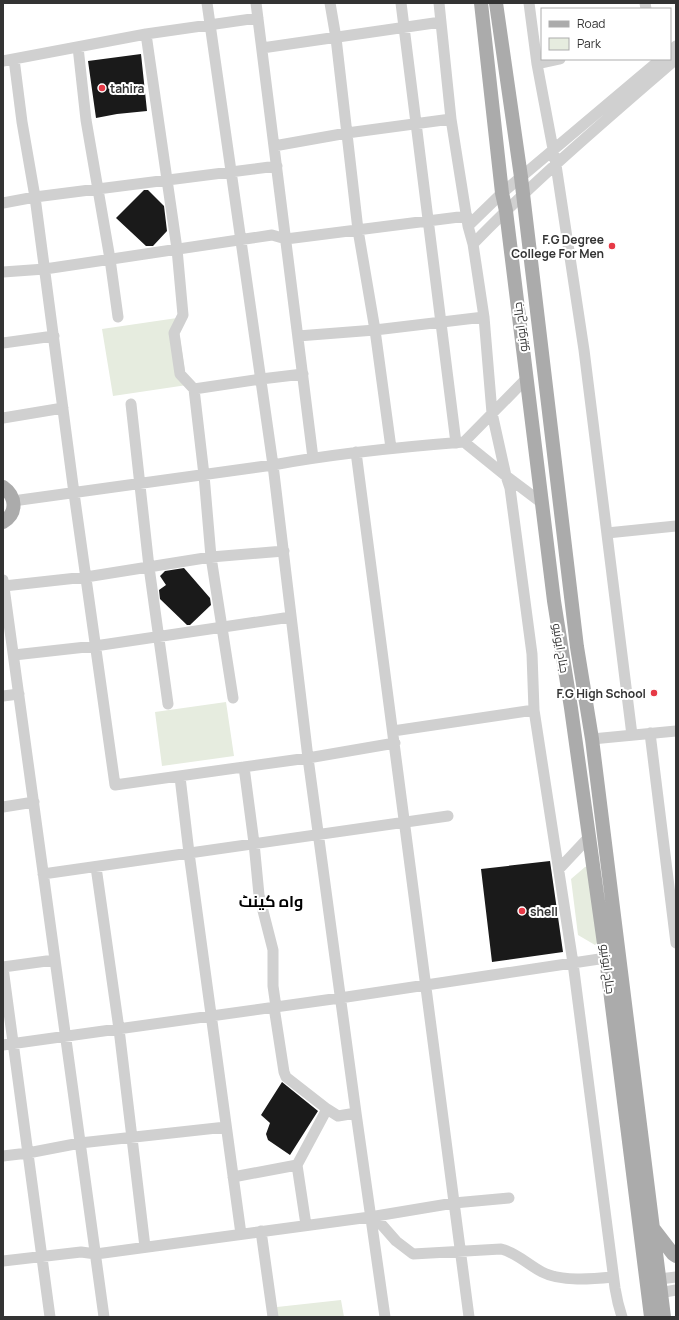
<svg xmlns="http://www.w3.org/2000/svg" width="679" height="1320" font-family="Manrope,Cairo,sans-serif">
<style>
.green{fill:#e6ecdf}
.building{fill:#1a1a1a}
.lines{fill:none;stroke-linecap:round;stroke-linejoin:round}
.minor{stroke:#d0d0d0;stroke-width:11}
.major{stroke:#ababab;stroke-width:14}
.poi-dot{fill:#e63946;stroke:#fff;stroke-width:1.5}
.labels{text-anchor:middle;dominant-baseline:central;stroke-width:4;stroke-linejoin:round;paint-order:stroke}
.poi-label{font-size:12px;font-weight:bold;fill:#333;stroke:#fff;text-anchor:start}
.street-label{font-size:12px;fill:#333;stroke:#fff}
.district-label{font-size:16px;font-weight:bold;fill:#000;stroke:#fff}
</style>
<rect width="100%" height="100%" fill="#fff"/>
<path class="green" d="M177,318l10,67 -74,11 -11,-67z
M226,702l8,54 -72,10 -7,-54z
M589,866l10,75 -4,4 -17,-10 -7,-56 14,-12z
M341,1300l3,17h-69l2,-10z"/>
<path class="building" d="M141,54l6,57 -30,3 -21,4 -8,-57z
M144,190h4l16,16 3,25 -14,15h-7l-30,-28z
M184,568l26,30 1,7 -21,20h-3l-27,-26 -1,-9 7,-5 -6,-9 5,-5z
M550,861l13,91 -71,10 -11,-93z
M282,1082l36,29 -28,44 -22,-15 -2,-6 4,-11 -9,-8z"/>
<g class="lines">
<path class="minor" d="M207,3l66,462 35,293 48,355 29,204
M256,3l57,455
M330,3l6,35 22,192 17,100 16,118
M401,3l55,440
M439,3l12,116 17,107 5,18 11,73 8,96 14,63 4,12 22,166 2,56 39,253 42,325 3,15 4,14
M529,3l8,61 19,101 28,185 48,385
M645,3l1,6
M146,34l31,215 6,66 -9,18 6,41 14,15 10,86 7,82 22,141
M78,47l8,73 24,139 8,58
M262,48l179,-26
M670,51l6,-5
M14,59l8,63 13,75 39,296 41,292 193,-27 87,-15
M3,61l143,-27 112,-16
M537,64l23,-5
M274,146l73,-13 104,-14
M3,203l32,-6 242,-31
M468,226l34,-33 159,-134
M473,244c64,-66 134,-125 203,-185
M3,272l42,-3 227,-34 14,4 181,-23
M298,336l77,-6 109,-13
M3,343l51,-7
M194,389l67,-10 42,-5
M131,404l18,163 19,137
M3,418l60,-10
M464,442l42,34 36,27
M356,452l113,865
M13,501l260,-36c64,-12 127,-18 191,-23l62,-63
M607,533l69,-7
M3,580l101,737
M4,586l82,-9 125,-20 73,-6
M14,655l81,-9 196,-29
M3,696l16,-2
M393,731l141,-21
M650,733l26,210
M592,739l84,-8
M244,767l10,76 5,52 14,55v36l3,21
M180,777l9,76 52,381
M3,807l31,-5
M96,867l23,162 26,218
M559,869l30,-32
M43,874l405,-58
M3,967l51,-7
M3,968l47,349
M274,1007l10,65 2,5 41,32 11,7 18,-3
M3,1045l337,-47 266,-40
M3,1156l25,-3 52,-10 146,-16
M297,1165l30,-56
M233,1177l64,-12 9,60
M374,1216l22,25 17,13 88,-5c16,4 26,15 41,23 19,10 51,7 71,5
M261,1231l12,86
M3,1261l78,-9 15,2 274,-37 84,-14 55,-5
M651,1280l25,-3
M653,1294l23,-4"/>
<path class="major" d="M481,3l21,190 4,18 48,390 17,107 35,250 45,359
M496,3l25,174 56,470 15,92 72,578
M3,487c13,9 15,26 0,35
M653,1228l20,26 3,2"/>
</g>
<g class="poi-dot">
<circle cx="102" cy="88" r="4"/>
<circle cx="612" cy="246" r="4"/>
<circle cx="654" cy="693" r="4"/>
<circle cx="522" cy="911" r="4"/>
</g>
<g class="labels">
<g class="poi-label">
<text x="110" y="88">tahira</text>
<text x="604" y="239" text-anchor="end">F.G Degree<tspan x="604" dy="14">College For Men</tspan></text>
<text x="646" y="693" text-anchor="end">F.G High School</text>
<text x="530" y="911">shell</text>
</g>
<g class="street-label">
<text transform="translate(520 327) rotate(-97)">جناح ایونیو</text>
<text transform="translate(561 648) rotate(81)">جناح ایونیو</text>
<text transform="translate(608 969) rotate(83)">جناح ایونیو</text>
</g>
<g class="district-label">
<text x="271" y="901">واہ کینٹ</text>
</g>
</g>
<rect width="679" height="1320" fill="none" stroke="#333333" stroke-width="8"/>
<rect x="541" y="8" width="130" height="52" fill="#ffffff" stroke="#adadad"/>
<rect x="549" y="21" width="20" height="6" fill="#ababab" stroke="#adadad"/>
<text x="577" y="28" font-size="12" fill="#333333">Road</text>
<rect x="549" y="38" width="20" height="12" fill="#e6ecdf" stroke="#adadad"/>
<text x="577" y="48" font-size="12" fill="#333333">Park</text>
</svg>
